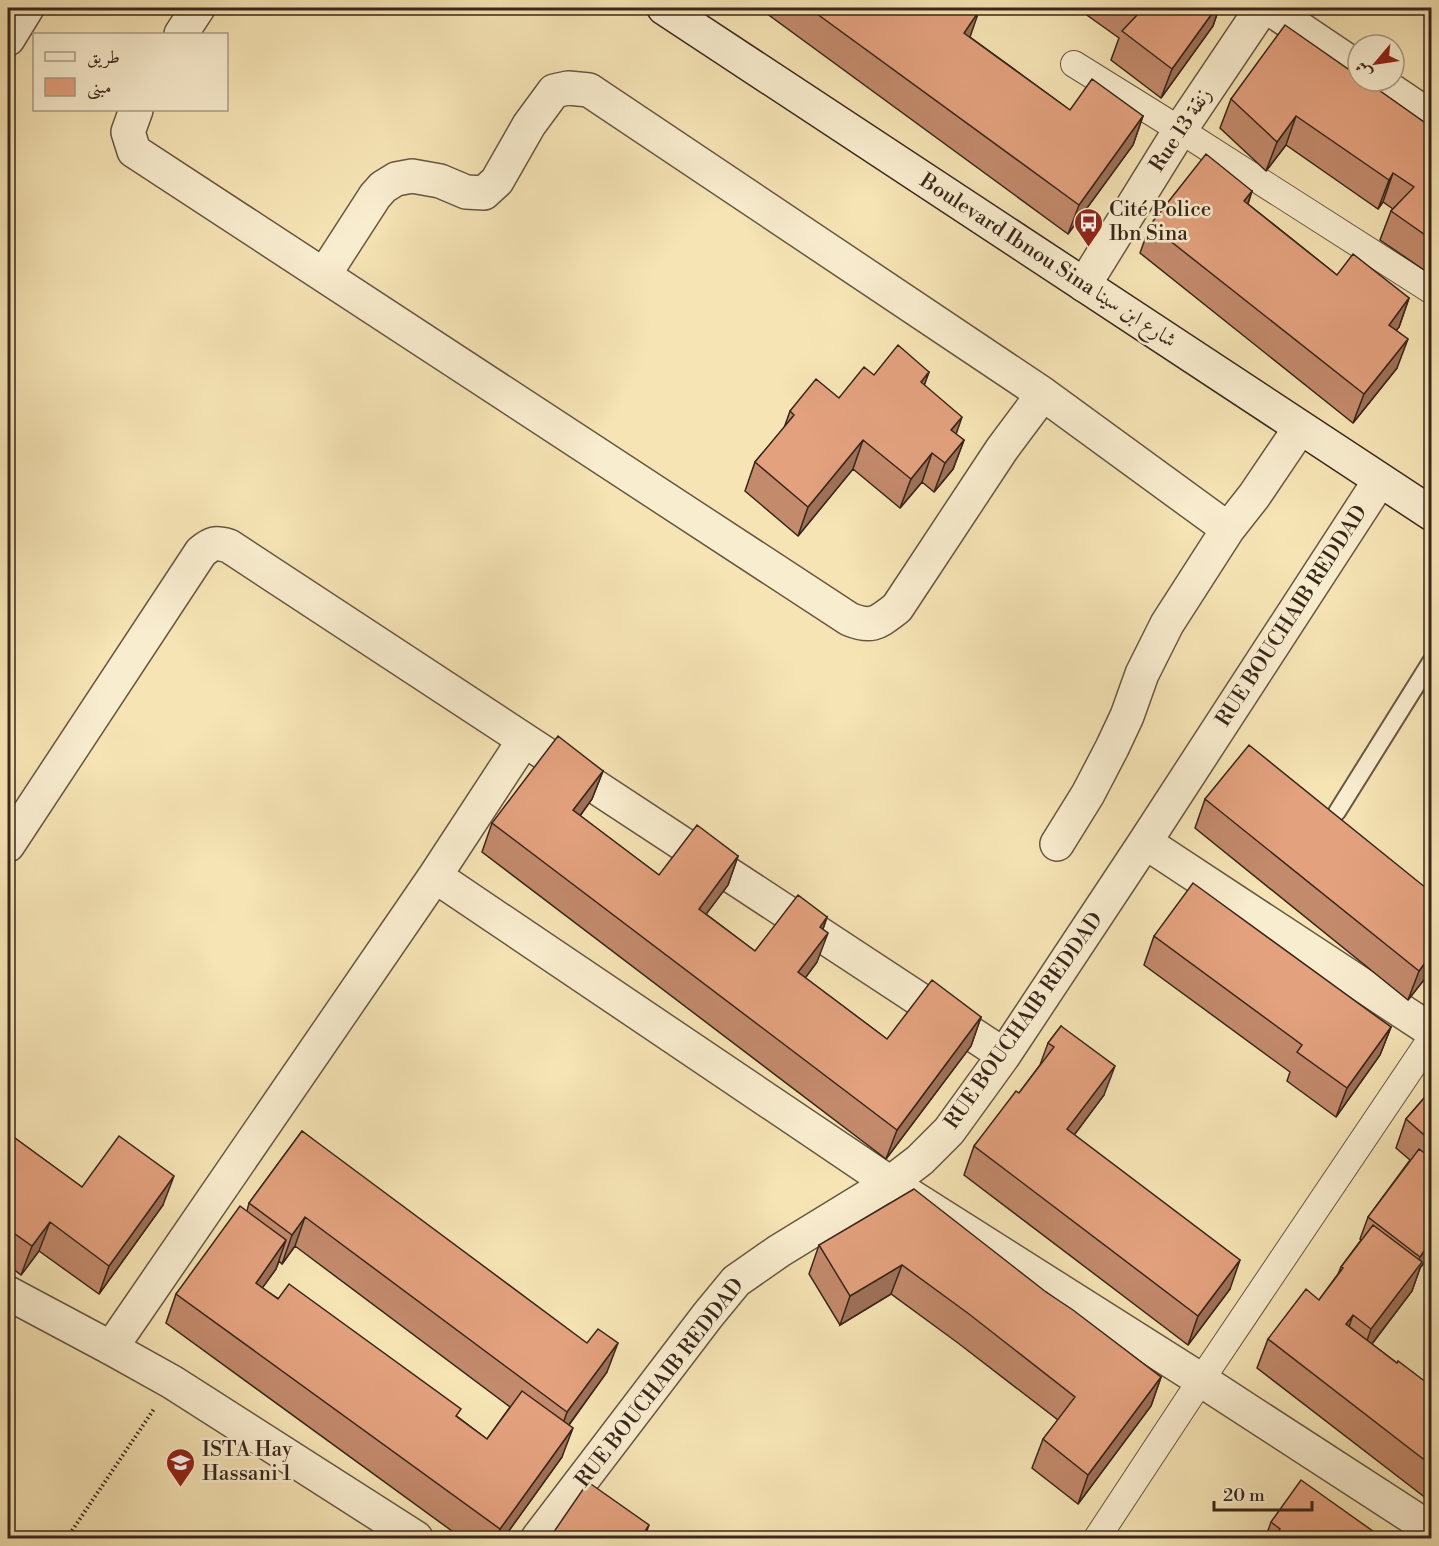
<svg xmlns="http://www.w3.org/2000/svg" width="1439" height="1546" font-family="'Libre Bodoni',Amiri,serif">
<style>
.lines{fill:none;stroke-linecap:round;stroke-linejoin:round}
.service-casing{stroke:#685642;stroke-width:20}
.pedestrian-casing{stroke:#685642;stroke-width:28}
.minor-casing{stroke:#685642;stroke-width:36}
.tertiary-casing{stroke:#685642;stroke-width:36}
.secondary-casing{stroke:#39261b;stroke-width:36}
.path{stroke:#39261b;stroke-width:4;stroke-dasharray:1.5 3;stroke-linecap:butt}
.service{stroke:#f9edcf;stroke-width:16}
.pedestrian{stroke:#f9edcf;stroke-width:26}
.minor{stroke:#f9edcf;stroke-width:33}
.tertiary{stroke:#f9edcf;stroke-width:33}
.secondary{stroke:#f9edcf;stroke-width:33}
.wall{fill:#c38a6c;stroke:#39261b;stroke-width:1.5;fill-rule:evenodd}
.shaded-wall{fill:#9f7158;stroke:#39261b;stroke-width:1.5}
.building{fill:#e3a17e;stroke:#39261b;stroke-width:1.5}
.labels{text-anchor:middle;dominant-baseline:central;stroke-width:5;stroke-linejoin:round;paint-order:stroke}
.street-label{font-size:21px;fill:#39261b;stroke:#f9edcf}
.poi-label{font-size:21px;fill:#39261b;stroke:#f9edcf;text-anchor:start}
</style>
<rect width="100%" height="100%" fill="#f6e4b5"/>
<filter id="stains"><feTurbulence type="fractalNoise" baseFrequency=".00333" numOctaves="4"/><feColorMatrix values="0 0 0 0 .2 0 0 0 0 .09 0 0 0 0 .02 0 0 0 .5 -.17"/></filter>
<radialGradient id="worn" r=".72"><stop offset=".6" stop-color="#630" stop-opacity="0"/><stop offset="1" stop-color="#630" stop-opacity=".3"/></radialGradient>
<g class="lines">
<defs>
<path id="service" d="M1337,812l95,-152"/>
<path id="pedestrian" d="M1074,64l106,66 252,161
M1097,1538l104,-158 231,-343"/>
<path id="minor" d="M1269,8l89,60
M181,34l17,-26
M8,39l19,-31
M1377,81l55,37
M136,110l-8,22 6,19 715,468c24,10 29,3 48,-11l105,-159 41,-55
M324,275l51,-79 8,-9 13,-8 16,-3 28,5 26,11 18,1 13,-12 32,-56 25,-34 14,-3 21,2 454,304 185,135
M1084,285l96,-155 82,-122
M1145,842l287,189
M1057,844l31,-50 24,-46 15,-32 15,-42 25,-50 61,-95 26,-33 46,-68
M8,845l193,-293c11,-9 14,-10 28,-6l775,509
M435,876l455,307 311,197 231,150
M111,1348l324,-472 89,-136
M538,1538l170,-223 28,-34 43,-30 111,-68 30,-23 29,-29 55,-76 141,-213 235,-362"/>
<path id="tertiary" d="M8,1293l103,55 61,34 244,156"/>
<path id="secondary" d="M664,8l768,506"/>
</defs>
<use href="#service" class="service-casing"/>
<use href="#pedestrian" class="pedestrian-casing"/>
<use href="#minor" class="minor-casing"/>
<use href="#tertiary" class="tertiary-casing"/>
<use href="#secondary" class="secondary-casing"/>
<path class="path" d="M67,1538l87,-129"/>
<use href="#service" class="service"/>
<use href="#pedestrian" class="pedestrian"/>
<use href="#minor" class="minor"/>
<use href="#tertiary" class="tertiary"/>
<use href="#secondary" class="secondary"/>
</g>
<path class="wall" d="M759,8h215l-4,29 100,73 73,6 -10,29 -65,89z
M1077,8h142l-6,18 -52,72 -50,-38 8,-22z
M1231,99l200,28v145l-1,2 -50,-34 11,-29 2,-2 -10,-7 -5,7 -92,-64 -20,26 -46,-43z
M1252,191l-4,13 89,71 72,23 -10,29 -3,3 1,38 -44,55 -213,-170 10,-28z
M929,372l-5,13 32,49 8,6 -11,29 -19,23 -12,-10 -22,26 -47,-39 -55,67 -53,-45 10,-29 29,-34 6,-17 49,-13 35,-23z
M1431,431v21l-6,-4z
M603,771l-11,28 -12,17 79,59 79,-19 -10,29 -22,29 49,37 72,-34 -4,12 -6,33 -12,16 82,61 94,-22 -10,29 -85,113 -404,-307 10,-29z
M1205,799l226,172 -23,29 -213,-172z
M1154,936l237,91 -11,28 -44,62 -49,-36 3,-9 -146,-107z
M1061,1026l43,69 -30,40 156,154 -42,56 -224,-170 10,-29 45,-53 21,-28 8,-22z
M1431,1090v163l-11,15 -8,23 -40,53 25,19 34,23v116l-174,-134 11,-29 51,-39 19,-26 3,-7 20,-27 -1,-1 8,-22 42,-57 -14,-12 10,-29z
M302,1131l305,241 -38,53 -7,32 -59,82h-40l-297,-216 10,-29 71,-83 2,-8zM295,1246l215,161 -23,32 -29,-22 -196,-129 14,-19 3,-8 3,3z
M8,1133l74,54 81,18 -64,89 -60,-43 -18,24 -13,-10z
M819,1245l227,47 115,85 -10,29 -73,98 -46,-36 11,-29 15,-19 -100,-77 -67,-49 -51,31 -31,-51z
M1271,1522l113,17h-119z"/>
<path class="shaded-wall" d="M1216,8h3l-6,18 -52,72 11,-29z
M979,11l-10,29 -5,-7z
M1143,116l-10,29 -65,89 11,-29z
M1296,116l-10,29 -20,26 11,-29z
M1393,173l-10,29 -5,7 11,-29z
M1252,191l-10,29 2,-19z
M1409,298l-10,29 -21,26 11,-28z
M1408,339l-11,29 -44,55 11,-29z
M929,372l-10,28 2,-18z
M962,417l-10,29 -1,-16z
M863,440l-10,29 -55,67 10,-29z
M964,440l-11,29 -19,23 11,-29z
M932,453l-10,29 -22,26 11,-29z
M603,771l-11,28 -29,40 10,-29z
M738,856l-10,29 -39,52 10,-28z
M827,917l-10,29 3,-19z
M828,933l-11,29 -29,39 10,-29z
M1431,955v16l-23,29 11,-29z
M981,1017l-10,29 -85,113 11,-29z
M1391,1027l-11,28 -44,62 11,-29z
M1115,1066l-11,29 -47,63 10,-29z
M174,1176l-11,29 -64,89 10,-28z
M305,1217l-10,29 -13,18 10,-29z
M50,1222l-11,29 -18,24 11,-29z
M286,1240l-10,29 -31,43 11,-29z
M1431,1241v12l-11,15 -8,23 -51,67 10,-29 43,-57 6,-15z
M1240,1260l-10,29 -42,56 10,-29z
M902,1265l-11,29 -51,31 10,-29z
M1353,1315l-10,29 3,-20z
M618,1343l-11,29 -50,69 10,-29z
M1161,1377l-10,29 -73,98 10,-29z
M573,1428l-11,29 -59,82h-7l4,-10z
M649,1525l-5,14h-4z"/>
<path class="building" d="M809,8h165l5,3 -15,22 106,77 22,-31 51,37 -64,89z
M1127,8h89l-44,61 -50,-38 15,-16z
M1285,25l73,51v5h8l65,46v112l-40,-28 23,-24 -21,-14 -4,7 -93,-64 -19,26 -46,-43z
M1206,154l46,37 -8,10 93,74 16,-21 56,44 -20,27 19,14 -44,55 -214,-169z
M898,345l31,27 -8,10 41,35 -11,13 13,10 -19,23 -13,-10 -21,26 -48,-39 -55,67 -53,-45 39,-47 -4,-4 26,-32 23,19 25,-31 10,8z
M558,736l45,35 -30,39 86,65 38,-50 41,31 -39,53 56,42 43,-56 29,22 -7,10 8,6 -30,39 89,67 45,-59 49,37 -84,113 -405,-307z
M1249,745l182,147v63l-12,16 -214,-172z
M1193,883l198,144 -44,61 -50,-36 5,-7 -148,-109z
M1061,1026l54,40 -48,63 173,131 -42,56 -224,-170 42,-55 3,2 35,-46 -6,-4z
M1431,1090v51l-25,-22z
M302,1131l285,212 11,-14 20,14 -51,69 -262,-195 -13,18 -43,-32z
M8,1133l74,54 37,-51 55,40 -65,90 -59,-44 -18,24 -24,-17z
M1419,1149l12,9v83l-11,16 -52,-40z
M914,1189l132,103 27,18 88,67 -73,98 -45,-36 32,-42 -106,-83 -67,-49 -52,31 -31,-51z
M240,1206l46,34 -30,43 22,16 11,-15 172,125 -5,7 31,23 35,-48 51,37 -73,101 -324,-235z
M1373,1225l49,37 -51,67 -18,-14 -7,9 51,39 1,-2 33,25v79l-163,-126 38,-50 13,11 24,-32 -2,-1z
M1301,1480l83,59h-106l-3,-3 5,-7 -9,-7z
M588,1482l61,43 -9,14h-91z"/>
<defs>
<symbol id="bus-pin" viewBox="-11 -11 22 30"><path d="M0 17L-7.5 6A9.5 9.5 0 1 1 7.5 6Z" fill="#8f2418" stroke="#f9edcf"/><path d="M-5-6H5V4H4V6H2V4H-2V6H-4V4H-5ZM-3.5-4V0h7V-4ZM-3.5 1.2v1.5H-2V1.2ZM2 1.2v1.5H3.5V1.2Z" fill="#fff"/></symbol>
<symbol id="university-pin" viewBox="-11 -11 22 30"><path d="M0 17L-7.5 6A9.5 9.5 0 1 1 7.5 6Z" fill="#8f2418" stroke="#f9edcf"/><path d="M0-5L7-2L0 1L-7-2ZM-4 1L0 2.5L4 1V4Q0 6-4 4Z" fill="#fff"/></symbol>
</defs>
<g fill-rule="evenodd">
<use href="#bus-pin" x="1072" y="206" width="33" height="45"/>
<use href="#university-pin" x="164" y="1446" width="33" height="45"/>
</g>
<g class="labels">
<g class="street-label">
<text transform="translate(1181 130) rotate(-57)">Rue 13 زنقة</text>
<text transform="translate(1048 261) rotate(33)">Boulevard Ibnou Sina شارع ابن سينا</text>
<text transform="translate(1292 616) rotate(-57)">RUE BOUCHAIB REDDAD</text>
<text transform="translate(1024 1021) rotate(-55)">RUE BOUCHAIB REDDAD</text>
<text transform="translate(660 1383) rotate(-52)">RUE BOUCHAIB REDDAD</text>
</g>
<g class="poi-label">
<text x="1109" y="210">Cité Police<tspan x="1109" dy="24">Ibn Sina</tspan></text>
<text x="202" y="1450">ISTA Hay<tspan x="202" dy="24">Hassani 1</tspan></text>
</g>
</g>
<rect width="1439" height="1546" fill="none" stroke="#f6e4b5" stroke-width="30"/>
<rect x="9" y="9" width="1421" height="1528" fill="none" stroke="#39261b" stroke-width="3"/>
<rect x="15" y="15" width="1409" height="1516" fill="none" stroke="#39261b" stroke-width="1.5"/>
<rect x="33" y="33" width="195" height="78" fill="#f9edcf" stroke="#ac9d87" stroke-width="1.5"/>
<rect x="45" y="52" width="30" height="9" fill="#f9edcf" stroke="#ac9d87" stroke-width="1.5"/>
<text x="87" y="63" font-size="18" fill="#39261b">طريق</text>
<rect x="45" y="78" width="30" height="18" fill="#e3a17e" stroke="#ac9d87" stroke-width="1.5"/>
<text x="87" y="93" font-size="18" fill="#39261b">مبنى</text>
<g transform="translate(1376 63) rotate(241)"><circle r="28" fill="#f9edcf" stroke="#ac9d87" stroke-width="1.5"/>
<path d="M0-4.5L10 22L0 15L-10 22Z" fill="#8f2418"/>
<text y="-9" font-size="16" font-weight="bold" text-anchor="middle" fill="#39261b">ش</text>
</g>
<path d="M1214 1501v9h98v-9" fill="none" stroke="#39261b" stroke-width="3"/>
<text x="1223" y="1501" font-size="18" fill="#39261b" stroke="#f9edcf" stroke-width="4.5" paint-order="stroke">20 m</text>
<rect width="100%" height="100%" filter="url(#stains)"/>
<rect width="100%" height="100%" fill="url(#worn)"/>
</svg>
